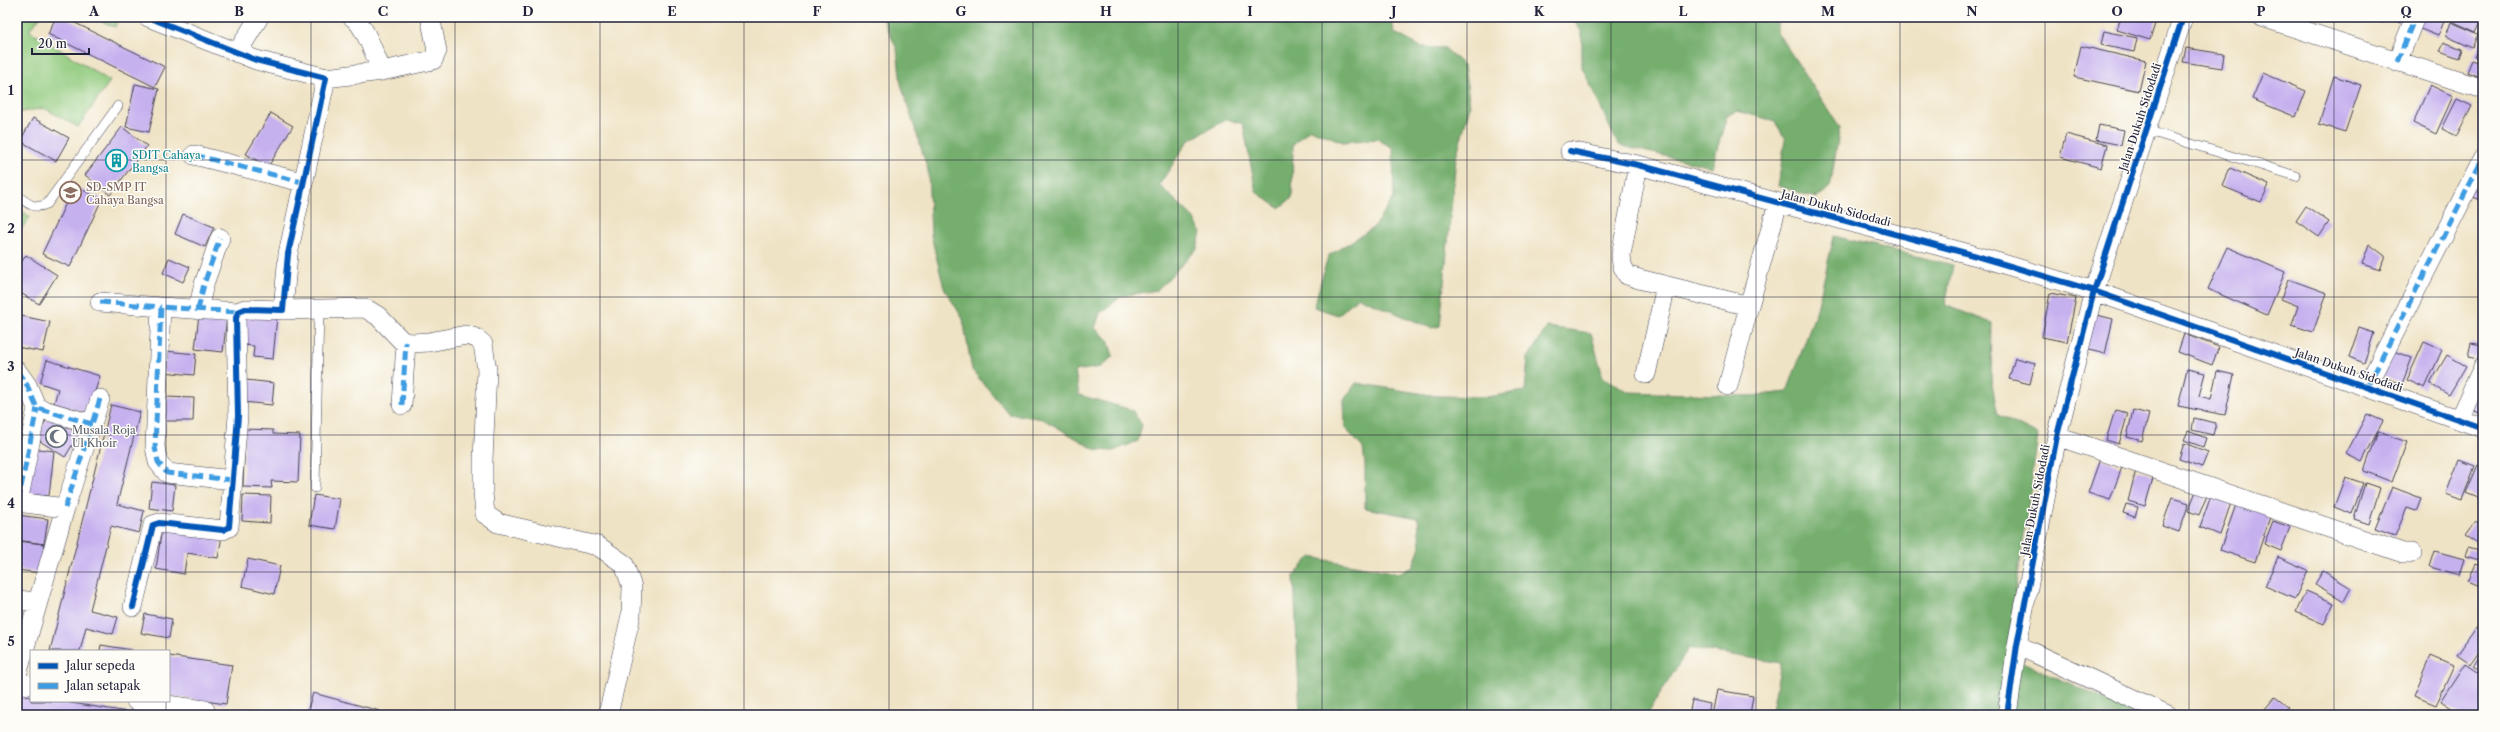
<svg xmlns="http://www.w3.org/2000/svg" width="2500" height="732" font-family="'Libre Caslon Text',serif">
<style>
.green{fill:#91ca7e;stroke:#5a765c}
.forest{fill:#74ae6d;stroke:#4b6854}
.building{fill:#c6b1ef}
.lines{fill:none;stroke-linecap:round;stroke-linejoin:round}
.service-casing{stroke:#413f50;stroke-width:10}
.minor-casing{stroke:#413f50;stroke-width:20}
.service{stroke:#fff;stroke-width:9}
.minor{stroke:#fff;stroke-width:19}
.quiet{stroke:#3c9ce2;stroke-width:5;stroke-dasharray:10 5;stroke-linecap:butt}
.cycleway-casing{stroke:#fdfcf7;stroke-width:8}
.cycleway{stroke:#0057b8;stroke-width:6}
.grid{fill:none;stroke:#22223b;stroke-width:1;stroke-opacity:0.55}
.labels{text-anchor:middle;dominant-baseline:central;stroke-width:3;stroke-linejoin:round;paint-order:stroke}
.street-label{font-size:11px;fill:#22223b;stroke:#fdfcf7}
.culture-label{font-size:11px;fill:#0d838f;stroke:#fdfcf7;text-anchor:start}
.education-label{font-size:11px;fill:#785e54;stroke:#fdfcf7;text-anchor:start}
.worship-label{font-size:11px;fill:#5b616d;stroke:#fdfcf7;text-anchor:start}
.neatline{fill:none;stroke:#22223b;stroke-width:1.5}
.grid-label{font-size:13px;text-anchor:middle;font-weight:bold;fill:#22223b}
</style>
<rect width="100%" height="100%" fill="#fdfcf7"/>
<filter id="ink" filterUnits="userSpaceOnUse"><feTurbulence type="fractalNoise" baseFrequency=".025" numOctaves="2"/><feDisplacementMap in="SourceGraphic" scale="8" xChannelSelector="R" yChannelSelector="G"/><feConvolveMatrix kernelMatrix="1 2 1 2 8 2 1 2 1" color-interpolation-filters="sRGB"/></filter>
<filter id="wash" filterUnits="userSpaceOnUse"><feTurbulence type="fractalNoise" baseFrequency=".012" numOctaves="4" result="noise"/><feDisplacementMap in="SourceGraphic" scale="16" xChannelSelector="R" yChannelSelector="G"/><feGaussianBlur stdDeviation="0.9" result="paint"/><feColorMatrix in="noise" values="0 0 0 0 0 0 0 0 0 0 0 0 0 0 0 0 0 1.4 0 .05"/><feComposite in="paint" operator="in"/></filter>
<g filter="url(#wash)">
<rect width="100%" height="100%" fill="#efe3c5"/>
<path class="green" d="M17,17h23l-11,13 81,51 -32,46 -34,-19 -27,5z
M91,17h28l-4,10z
M17,207l13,10 -13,18z"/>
<path class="forest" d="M882,17h508l5,16 26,14 24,1 19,18 6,40 -14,51 -16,169 -9,2 -73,-31 -20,18 -24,-8 14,-51 45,-28 21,-30 -1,-50 -16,-9 -34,3 -33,-13 -17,15 -1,54 -13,10 -23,-16 -13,-68 -16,-5 -39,22 -29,44 33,31 9,16 -4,17 -40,41 -35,6 -22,17 -5,15 13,12 5,16 -12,11 -26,4 4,24 53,15 10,15 -4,16 -25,10 -17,-1 -53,-31 -34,-5 -37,-44 -9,-51 -19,-31 -13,-53 -3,-65 -27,-86 -4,-35z
M1571,17h206v15l63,95 -10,61 -14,10 -38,-12 7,-47 -10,-18 -38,-10 -10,4 -15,52 -94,-22 -36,-78v-35z
M1834,236l119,29 -8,40 47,18 -1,55 7,37 40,20 -31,220 132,60h-368l10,-52 -92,-15 -42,67h-347l-6,-139 16,-19 88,16 15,-6 7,-21 -2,-28 -53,-10v-43l-2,-17 -18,-20 -1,-28 12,-17 81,13 50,1 38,-6 3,-33 19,-31 44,6 12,44 26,15 122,4 36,-4 30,-83z"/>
<g id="blocks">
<path class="building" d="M56,17h7l102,50 -10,20 -107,-53z
M2017,17h13v3z
M2121,17h36l-7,23 -33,-10z
M2377,17h9l-3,6 -7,-4z
M2389,17h13l-2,6z
M2422,17h24l-8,19 -20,-8z
M2454,17h29l-7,15 -24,-11z
M2451,22l28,12 -6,14 -27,-12z
M2104,31l33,7 -3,14 -33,-7z
M2483,36v24l-9,-3z
M2444,42l18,7 -3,9 -19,-7z
M2081,46l65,15 -7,30 -65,-14z
M2186,48l38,6 -2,14 -39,-6z
M2472,60l11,4 -1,14 -15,-6z
M2263,73l43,18 -10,26 -44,-18z
M2334,76l27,9 -16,47 -26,-8z
M135,84l24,5 -10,43 -23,-5z
M2430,85l23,11 -17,38 -23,-11z
M2457,99l15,7 -15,30 -15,-7z
M271,113l22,13 -25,41 -22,-13z
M33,118l36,20 -13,23 -36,-20z
M2099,125l25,5 -3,15 -25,-5z
M122,127l25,19 -37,49 -25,-20z
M2066,134l41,11 -6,23 -41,-11z
M2230,168l39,17 -8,17 -39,-16z
M2473,181l10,4v16l-15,-6z
M74,186l28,13 -32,68 -28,-13z
M2306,206l23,16 -10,15 -23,-16z
M183,214l31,13 -9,20 -30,-13z
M2369,244l16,12 -5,14 -18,-6z
M2227,247l58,25 -18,43 -59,-26z
M26,255l31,20 -18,29 -22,-13v-22z
M169,258l21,9 -7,15 -20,-9z
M2288,279l39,14 -14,39 -21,-7 6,-19 -17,-7z
M2050,293l26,5 -9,44 -25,-5z
M246,313l31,3 -4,43 -20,-2 1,-11 -11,-1z
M199,314l28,2 -4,36 -28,-3z
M2093,314l20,5 -8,35 -20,-5z
M17,315l33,7 -7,30 -26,-5z
M2359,328l15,5 -10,30 -15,-6z
M2184,334l35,13 -7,18 -34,-13z
M2424,342l18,8 -17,38 -18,-8z
M2471,343l12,2v14l-15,-3z
M2388,349l24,9 -10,26 -26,-10z
M165,351l31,3 -2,21 -31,-3z
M2447,355l19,11 -17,29 -19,-11z
M2015,358l20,5 -5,21 -21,-5z
M47,360l53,16 -12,37 -34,-10 4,-14 -18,-6z
M2187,369l18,4 -6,23 12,3 6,-28 17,4 -9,40 -47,-9z
M246,380l28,3 -2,22 -29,-3z
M2483,389v25l-15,-5z
M166,397l28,1 -1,23h-28z
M17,403l4,1 -3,20h-1z
M111,405l29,7 -23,92 27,7 -5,22 -28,-7 -21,84 28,7 -5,17 -27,-7 -6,24h-30z
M2115,410l13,3 -9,31 -13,-4z
M2133,410l16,4 -7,27 -15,-4z
M2367,414l16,7 -21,41 -16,-8z
M49,416l30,18 -14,23 -30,-19z
M2194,418l22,5 -3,12 -21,-5z
M245,429l28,1v4l27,1 -2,47 -27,-1 1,7 -29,-1z
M2188,431l18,7 -3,9 -19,-7z
M2378,432l29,10 -15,40 -28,-11z
M17,439h4l-2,17h-2z
M2184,443l24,9 -6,15 -23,-8z
M32,448l22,3 -5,45 -23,-2z
M2100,459l22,8 -12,33 -22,-7z
M2459,460l16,6 -13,34 -16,-6z
M2478,465l5,2v33l-17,-7z
M2136,470l18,5 -9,31 -17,-5z
M2345,477l18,6 -11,31 -18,-7z
M152,482l23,3 -3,26 -23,-3z
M2365,483l15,5 -11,36 -15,-5z
M2392,487l29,11 -5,13 -9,-3 -12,28 -20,-7z
M2197,489l11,4 -9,22 -11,-4z
M2212,493l20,7 -12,35 -20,-8z
M243,495l28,1 -1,27 -28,-2z
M314,495l26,4 -5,30 -26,-4z
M2172,498l17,5 -10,29 -17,-6z
M2238,499l34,12 -17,51 -35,-12z
M2126,504l12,3 -3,10 -12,-4z
M17,515l31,4 -4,25 -27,-4z
M2273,521l17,6 -9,24 -17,-7z
M2475,521l8,5v21l-18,-12z
M162,527l60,9 -4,22 -31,-5 -3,21 -28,-5z
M17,541l27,3 -4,29 -23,-3z
M2468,548l15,4v9l-18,-5z
M2435,551l29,8 -5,16 -29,-8z
M2278,557l30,13 -13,29 -30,-13z
M248,559l32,7 -6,28 -32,-8z
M2476,564l7,3v13l-3,6 -12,-5z
M2323,571l28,17 -7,13 -29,-17z
M2306,591l28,12 -10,21 -28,-12z
M145,614l27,5 -3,19 -28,-5z
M2476,628l7,5v12l-13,19 -13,-9z
M101,645l31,5v1h-32z
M2483,649v23l-10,-6z
M169,656l63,9 -6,39 -57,-8z
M2431,656l23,10 -18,39 -22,-9z
M2465,664l18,12v39h-21l-21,-14z
M1717,690l36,6 -3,19h-38z
M313,693l67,18 -1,4h-73z
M20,695l11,2v4h28l88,14h-130z
M2275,697l13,10 -7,8h-21z
M1692,700l18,4 -2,11h-19z"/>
</g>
</g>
<g filter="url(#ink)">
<use href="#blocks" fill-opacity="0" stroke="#413f50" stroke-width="1"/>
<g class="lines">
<defs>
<path id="service" d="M2146,130l150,46
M17,195c10,8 17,15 30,9l71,-98
M315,488l4,-180"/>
<path id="minor" d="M352,17c13,7 23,40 30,54
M2262,17l221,72
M237,53l22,-36
M2397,62l18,-45
M326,78l56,-7 51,-11 4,-9 -6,-30 2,-4
M1570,151l68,14 335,90 121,36 389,137
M194,155l108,27
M1638,165l-17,90 1,10 5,10 12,4 110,27 -21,80
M100,302l61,5
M1749,306l29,-103
M198,310l6,-26 16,-46
M283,310l82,-2 13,8 24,25 10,2 17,-1 37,-7 10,3 7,6 4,26 -4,90v33l2,21 13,9 100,23 26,18 8,23 -1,28 -23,100
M17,371l10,14 10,23 55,16
M1646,374l20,-88
M2367,387l116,-229
M402,405l4,-63
M2459,419l24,-52
M2057,436l346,117h9
M233,480l-66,-7 -9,-11 -3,-15 6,-140 77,5
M17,502l48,6
M18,502l19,-94
M17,600l21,2
M133,607l20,-82 6,-2 64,7 6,-3 9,-111 -2,-98 2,-6 7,-3 38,1 5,-56 38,-176 -70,-18 -108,-43
M2017,645l151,70
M17,675l48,-167 35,-109
M17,683l14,2
M136,701l69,9v5
M2007,715l10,-70 40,-209 37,-145 89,-274"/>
</defs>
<use href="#service" class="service-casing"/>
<use href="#minor" class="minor-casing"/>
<use href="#service" class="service"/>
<use href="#minor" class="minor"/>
<path class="quiet" d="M2397,62l18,-45
M194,155l108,27
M100,302l61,5
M198,310l6,-26 16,-46
M17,371l10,14 10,23 55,16
M2367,387l116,-229
M402,405l4,-63
M233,480l-66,-7 -9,-11 -3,-15 6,-140 77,5
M18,502l19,-94
M65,508l35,-109"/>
<defs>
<path id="cycleway" d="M1570,151l68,14 335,90 121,36 389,137
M133,607l20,-82 6,-2 64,7 6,-3 9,-111 -2,-98 2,-6 7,-3 38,1 5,-56 38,-176 -70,-18 -108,-43
M2007,715l10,-70 40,-209 37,-145 89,-274"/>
</defs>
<use href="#cycleway" class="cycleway-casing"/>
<use href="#cycleway" class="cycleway"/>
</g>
</g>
<path class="grid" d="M166,17v634M311,17v698M455,17v698M600,17v698M744,17v698M889,17v698M1033,17v698M1178,17v698M1322,17v698M1467,17v698M1611,17v698M1756,17v698M1900,17v698M2045,17v698M2189,17v698M2334,17v698M17,160h2466M17,297h2466M17,435h2466M17,572h2466M166,701v14"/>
<defs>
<symbol id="building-ring" viewBox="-11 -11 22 22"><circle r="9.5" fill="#fdfcf7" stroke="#0f9aa8" stroke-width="1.5"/><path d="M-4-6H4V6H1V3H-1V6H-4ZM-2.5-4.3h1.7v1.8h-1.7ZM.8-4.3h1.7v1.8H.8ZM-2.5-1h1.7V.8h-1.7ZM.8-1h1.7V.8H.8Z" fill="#0f9aa8"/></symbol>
<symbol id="school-ring" viewBox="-11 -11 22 22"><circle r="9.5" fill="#fdfcf7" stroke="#8d6e63" stroke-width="1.5"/><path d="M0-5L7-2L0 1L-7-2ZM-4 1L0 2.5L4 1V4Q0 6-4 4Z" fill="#8d6e63"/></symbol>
<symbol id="mosque-ring" viewBox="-11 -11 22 22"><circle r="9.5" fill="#fdfcf7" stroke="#6b7280" stroke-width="1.5"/><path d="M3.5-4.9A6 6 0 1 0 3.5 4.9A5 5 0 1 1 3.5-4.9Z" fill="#6b7280"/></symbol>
</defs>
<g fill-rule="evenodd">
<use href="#building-ring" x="104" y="148" width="25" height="25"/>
<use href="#school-ring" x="58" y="180" width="25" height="25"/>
<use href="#mosque-ring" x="44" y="424" width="25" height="25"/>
</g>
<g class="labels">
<g class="street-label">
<text transform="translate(2140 117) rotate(-72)">Jalan Dukuh Sidodadi</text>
<text transform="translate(1836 208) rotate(15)">Jalan Dukuh Sidodadi</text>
<text transform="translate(2349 370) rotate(19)">Jalan Dukuh Sidodadi</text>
<text transform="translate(2035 500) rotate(-79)">Jalan Dukuh Sidodadi</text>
</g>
<g class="culture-label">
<text x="132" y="155">SDIT Cahaya<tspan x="132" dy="13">Bangsa</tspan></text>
</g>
<g class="education-label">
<text x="86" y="187">SD-SMP IT<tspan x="86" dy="13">Cahaya Bangsa</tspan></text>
</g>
<g class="worship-label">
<text x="72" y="430">Musala Roja<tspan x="72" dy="13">Ul Khoir</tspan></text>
</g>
</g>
<rect width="2500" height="732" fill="none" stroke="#fdfcf7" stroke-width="44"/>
<rect x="30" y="650" width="140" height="52" fill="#fdfcf7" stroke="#a5a5ac"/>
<rect x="38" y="663" width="20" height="6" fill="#0057b8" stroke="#a5a5ac"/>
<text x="66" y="670" font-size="12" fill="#22223b">Jalur sepeda</text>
<rect x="38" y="683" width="20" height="6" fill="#3c9ce2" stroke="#a5a5ac"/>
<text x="66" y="690" font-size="12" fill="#22223b">Jalan setapak</text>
<path d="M32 48v6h57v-6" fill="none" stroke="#22223b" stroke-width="2"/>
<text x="38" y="48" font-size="12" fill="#22223b" stroke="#fdfcf7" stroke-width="3" paint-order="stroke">20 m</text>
<rect x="22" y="22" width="2456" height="688" class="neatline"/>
<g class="grid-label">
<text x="94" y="16">A</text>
<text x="239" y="16">B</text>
<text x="383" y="16">C</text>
<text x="528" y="16">D</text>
<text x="672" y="16">E</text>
<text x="817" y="16">F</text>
<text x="961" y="16">G</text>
<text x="1106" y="16">H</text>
<text x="1250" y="16">I</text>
<text x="1394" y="16">J</text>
<text x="1539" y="16">K</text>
<text x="1683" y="16">L</text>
<text x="1828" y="16">M</text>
<text x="1972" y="16">N</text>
<text x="2117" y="16">O</text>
<text x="2261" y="16">P</text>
<text x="2406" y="16">Q</text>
<text x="11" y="95">1</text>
<text x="11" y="233">2</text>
<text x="11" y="371">3</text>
<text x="11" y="508">4</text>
<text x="11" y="646">5</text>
</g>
</svg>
